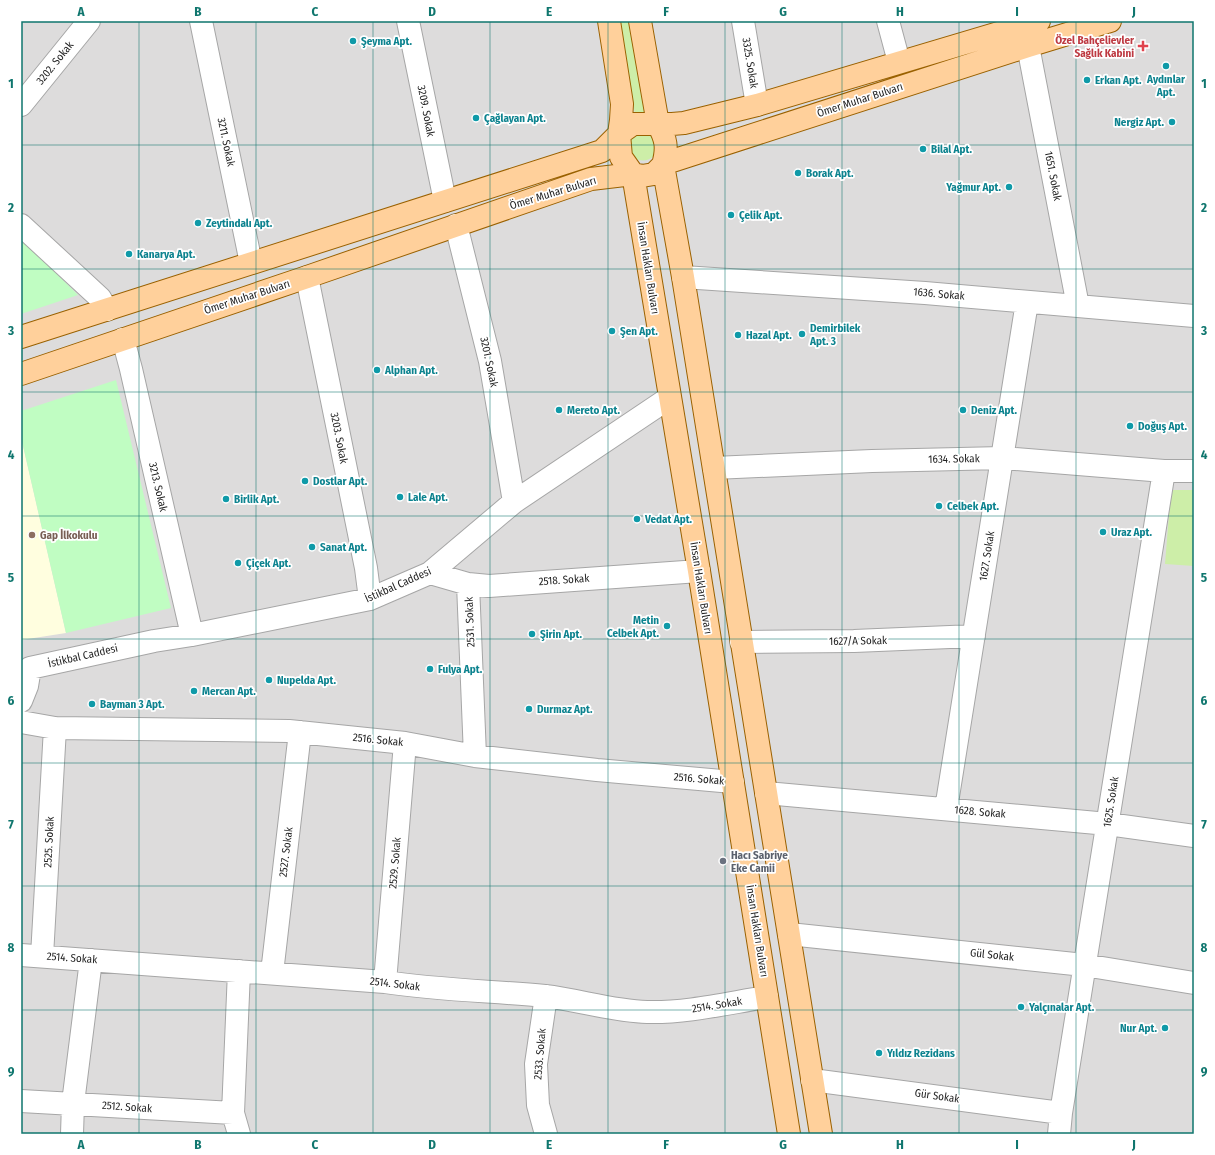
<svg xmlns="http://www.w3.org/2000/svg" width="1215" height="1155" font-family="'Fira Sans Condensed',sans-serif">
<style>
.residential{fill:#dddcdc}
.education{fill:#fffedf}
.grass{fill:#cdeea8}
.park{fill:#c0fdc2}
.lines{fill:none;stroke-linecap:round;stroke-linejoin:round}
.minor-casing{stroke:#a6a6a6;stroke-width:24}
.major-casing{stroke:#9a6100;stroke-width:24}
.minor{stroke:#fff;stroke-width:22}
.major{stroke:#ffd09b;stroke-width:22}
.grid{fill:none;stroke:#0f766e;stroke-width:1;stroke-opacity:0.55}
.culture-dot{fill:#0f9aa8;stroke:#fff;stroke-width:1.5}
.health-dot{fill:#e0444e;stroke:#fff;stroke-width:1.5}
.education-dot{fill:#8d6e63;stroke:#fff;stroke-width:1.5}
.worship-dot{fill:#6b7280;stroke:#fff;stroke-width:1.5}
.labels{text-anchor:middle;dominant-baseline:central;stroke-width:3.5;stroke-linejoin:round;paint-order:stroke}
.health-label{font-size:11px;font-weight:bold;fill:#be3a42;stroke:#fff;text-anchor:end}
.culture-label{font-size:11px;font-weight:bold;fill:#0d838f;stroke:#fff;text-anchor:start}
.street-label{font-size:11px;fill:#1f1f1f;stroke:#fff}
.education-label{font-size:11px;font-weight:bold;fill:#785e54;stroke:#fff;text-anchor:start}
.worship-label{font-size:11px;font-weight:bold;fill:#5b616d;stroke:#fff;text-anchor:start}
.neatline{fill:none;stroke:#0f766e;stroke-width:1.5}
.grid-label{font-size:13px;text-anchor:middle;font-weight:bold;fill:#0f766e}
</style>
<rect width="100%" height="100%" fill="#f1ece5"/>
<path class="residential" d="M21,21h1173v1113h-1173z"/>
<path class="education" d="M21,437l45,196 -45,7z"/>
<path class="grass" d="M619,21h11l14,80v11l-9,2z
M646,131l9,6v18c-15,15 -33,-3 -23,-19z
M1171,490h23v76l-29,-2z"/>
<path class="park" d="M21,238l57,57 -57,19z
M116,380l55,228 -105,25 -45,-196v-26z"/>
<g class="lines">
<defs>
<path id="minor" d="M201,21l50,242
M408,21l37,180
M743,21l14,84
M888,21l11,41
M1028,46l50,260
M21,105l68,-84
M21,225l79,73 7,12
M456,225l34,136 24,141
M307,277l59,291 4,31
M683,277l242,16 269,23
M123,339l8,30 61,266
M714,468l158,-7 131,-3 161,13h30
M430,573l38,11 21,2 210,-15
M468,584l7,172
M741,642l113,-1 120,-5
M21,701l6,-15 3,-18 124,-27 38,-6 178,-36 60,-26 84,-71 155,-104
M21,722l34,6 234,3 116,12 70,13 122,14 136,12
M766,793l342,31 86,12
M946,809l81,-507
M789,934l295,31 110,18
M21,955l364,27c53,8 106,9 160,14 34,4 67,15 102,16 40,1 81,-9 120,-15
M42,956l13,-228
M272,973l28,-241
M385,982l20,-239
M812,1080l249,33
M21,1101l212,12
M72,1134l1,-31 18,-143
M239,1134l-6,-21 6,-142
M546,1134l-8,-29 -2,-41 10,-68
M1059,1134l2,-21 103,-642"/>
<path id="major" d="M609,21l13,83 -1,16 -2,14 2,23 12,17 66,397 90,563
M640,21l18,103c8,15 10,23 5,41l20,112 138,857
M21,337l581,-186 17,-17 14,-10h39l12,-1 73,-18 282,-84
M21,374l286,-97 284,-98 42,-5 9,2 12,-2 9,-9 6,-3 359,-116 82,-25"/>
</defs>
<use href="#minor" class="minor-casing"/>
<use href="#major" class="major-casing"/>
<use href="#minor" class="minor"/>
<use href="#major" class="major"/>
</g>
<path class="grid" d="M139,21v1113M256,21v1113M373,21v1113M490,21v1113M608,21v1113M725,21v1113M842,21v1113M959,21v1113M1076,21v1113M21,145h1173M21,269h1173M21,392h1173M21,516h1173M21,639h1173M21,763h1173M21,886h1173M21,1010h1173"/>
<g class="culture-dot">
<circle cx="353" cy="41" r="4"/>
<circle cx="1166" cy="66" r="4"/>
<circle cx="1087" cy="80" r="4"/>
<circle cx="476" cy="118" r="4"/>
<circle cx="1172" cy="122" r="4"/>
<circle cx="923" cy="149" r="4"/>
<circle cx="798" cy="173" r="4"/>
<circle cx="1009" cy="187" r="4"/>
<circle cx="731" cy="215" r="4"/>
<circle cx="198" cy="223" r="4"/>
<circle cx="129" cy="254" r="4"/>
<circle cx="612" cy="331" r="4"/>
<circle cx="802" cy="334" r="4"/>
<circle cx="738" cy="335" r="4"/>
<circle cx="377" cy="370" r="4"/>
<circle cx="559" cy="410" r="4"/>
<circle cx="963" cy="410" r="4"/>
<circle cx="1130" cy="426" r="4"/>
<circle cx="305" cy="481" r="4"/>
<circle cx="400" cy="497" r="4"/>
<circle cx="226" cy="499" r="4"/>
<circle cx="939" cy="506" r="4"/>
<circle cx="637" cy="519" r="4"/>
<circle cx="1103" cy="532" r="4"/>
<circle cx="312" cy="547" r="4"/>
<circle cx="238" cy="563" r="4"/>
<circle cx="667" cy="626" r="4"/>
<circle cx="532" cy="634" r="4"/>
<circle cx="430" cy="669" r="4"/>
<circle cx="269" cy="680" r="4"/>
<circle cx="194" cy="691" r="4"/>
<circle cx="92" cy="704" r="4"/>
<circle cx="529" cy="709" r="4"/>
<circle cx="1021" cy="1007" r="4"/>
<circle cx="1165" cy="1028" r="4"/>
<circle cx="879" cy="1053" r="4"/>
</g>
<path class="health-dot" d="M1141 40h4v4h4v4h-4v4h-4v-4h-4v-4h4z"/>
<circle class="education-dot" cx="32" cy="535" r="4"/>
<circle class="worship-dot" cx="723" cy="861" r="4"/>
<g class="labels">
<g class="health-label">
<text x="1134" y="40">Özel Bahçelievler<tspan x="1134" dy="13">Sağlık Kabini</tspan></text>
</g>
<g class="culture-label">
<text x="361" y="41">Şeyma Apt.</text>
<text x="1166" y="79" text-anchor="middle">Aydınlar<tspan x="1166" dy="13">Apt.</tspan></text>
<text x="1095" y="80">Erkan Apt.</text>
<text x="484" y="118">Çağlayan Apt.</text>
<text x="1164" y="122" text-anchor="end">Nergiz Apt.</text>
<text x="931" y="149">Bilal Apt.</text>
<text x="806" y="173">Borak Apt.</text>
<text x="1001" y="187" text-anchor="end">Yağmur Apt.</text>
<text x="739" y="215">Çelik Apt.</text>
<text x="206" y="223">Zeytindalı Apt.</text>
<text x="137" y="254">Kanarya Apt.</text>
<text x="810" y="328">Demirbilek<tspan x="810" dy="13">Apt. 3</tspan></text>
<text x="620" y="331">Şen Apt.</text>
<text x="746" y="335">Hazal Apt.</text>
<text x="385" y="370">Alphan Apt.</text>
<text x="567" y="410">Mereto Apt.</text>
<text x="971" y="410">Deniz Apt.</text>
<text x="1138" y="426">Doğuş Apt.</text>
<text x="313" y="481">Dostlar Apt.</text>
<text x="408" y="497">Lale Apt.</text>
<text x="234" y="499">Birlik Apt.</text>
<text x="947" y="506">Celbek Apt.</text>
<text x="645" y="519">Vedat Apt.</text>
<text x="1111" y="532">Uraz Apt.</text>
<text x="320" y="547">Sanat Apt.</text>
<text x="246" y="563">Çiçek Apt.</text>
<text x="659" y="620" text-anchor="end">Metin<tspan x="659" dy="13">Celbek Apt.</tspan></text>
<text x="540" y="634">Şirin Apt.</text>
<text x="438" y="669">Fulya Apt.</text>
<text x="277" y="680">Nupelda Apt.</text>
<text x="202" y="691">Mercan Apt.</text>
<text x="100" y="704">Bayman 3 Apt.</text>
<text x="537" y="709">Durmaz Apt.</text>
<text x="1029" y="1007">Yalçınalar Apt.</text>
<text x="1157" y="1028" text-anchor="end">Nur Apt.</text>
<text x="887" y="1053">Yıldız Rezidans</text>
</g>
<g class="street-label">
<text transform="translate(55 63) rotate(-51)">3202. Sokak</text>
<text transform="translate(750 63) rotate(81)">3325. Sokak</text>
<text transform="translate(860 100) rotate(-18)">Ömer Muhar Bulvarı</text>
<text transform="translate(426 111) rotate(79)">3209. Sokak</text>
<text transform="translate(226 142) rotate(78)">3211. Sokak</text>
<text transform="translate(1053 176) rotate(79)">1651. Sokak</text>
<text transform="translate(553 193) rotate(-17)">Ömer Muhar Bulvarı</text>
<text transform="translate(648 268) rotate(81)">İnsan Hakları Bulvarı</text>
<text transform="translate(939 294) rotate(5)">1636. Sokak</text>
<text transform="translate(247 297) rotate(-18)">Ömer Muhar Bulvarı</text>
<text transform="translate(489 362) rotate(78)">3201. Sokak</text>
<text transform="translate(339 438) rotate(79)">3203. Sokak</text>
<text transform="translate(954 459) rotate(-1)">1634. Sokak</text>
<text transform="translate(158 487) rotate(77)">3213. Sokak</text>
<text transform="translate(987 556) rotate(-81)">1627. Sokak</text>
<text transform="translate(564 580) rotate(-4)">2518. Sokak</text>
<text transform="translate(398 585) rotate(-24)">İstikbal Caddesi</text>
<text transform="translate(701 588) rotate(81)">İnsan Hakları Bulvarı</text>
<text transform="translate(470 622) rotate(-92)">2531. Sokak</text>
<text transform="translate(858 641) rotate(-1)">1627/A Sokak</text>
<text transform="translate(83 656) rotate(-13)">İstikbal Caddesi</text>
<text transform="translate(378 740) rotate(6)">2516. Sokak</text>
<text transform="translate(699 779) rotate(5)">2516. Sokak</text>
<text transform="translate(1111 802) rotate(-81)">1625. Sokak</text>
<text transform="translate(980 812) rotate(5)">1628. Sokak</text>
<text transform="translate(49 842) rotate(-87)">2525. Sokak</text>
<text transform="translate(286 852) rotate(-83)">2527. Sokak</text>
<text transform="translate(395 863) rotate(-85)">2529. Sokak</text>
<text transform="translate(757 931) rotate(81)">İnsan Hakları Bulvarı</text>
<text transform="translate(992 955) rotate(6)">Gül Sokak</text>
<text transform="translate(72 958) rotate(4)">2514. Sokak</text>
<text transform="translate(395 984) rotate(7)">2514. Sokak</text>
<text transform="translate(717 1005) rotate(-9)">2514. Sokak</text>
<text transform="translate(540 1054) rotate(-85)">2533. Sokak</text>
<text transform="translate(937 1096) rotate(8)">Gür Sokak</text>
<text transform="translate(127 1107) rotate(4)">2512. Sokak</text>
</g>
<g class="education-label">
<text x="40" y="535">Gap İlkokulu</text>
</g>
<g class="worship-label">
<text x="731" y="855">Hacı Sabriye<tspan x="731" dy="13">Eke Camii</tspan></text>
</g>
</g>
<rect width="1215" height="1155" fill="none" stroke="#ffffff" stroke-width="44"/>
<rect x="22" y="22" width="1171" height="1111" class="neatline"/>
<g class="grid-label">
<text x="81" y="16">A</text>
<text x="198" y="16">B</text>
<text x="315" y="16">C</text>
<text x="432" y="16">D</text>
<text x="549" y="16">E</text>
<text x="666" y="16">F</text>
<text x="783" y="16">G</text>
<text x="900" y="16">H</text>
<text x="1017" y="16">I</text>
<text x="1134" y="16">J</text>
<text x="11" y="88">1</text>
<text x="1204" y="88">1</text>
<text x="11" y="212">2</text>
<text x="1204" y="212">2</text>
<text x="11" y="335">3</text>
<text x="1204" y="335">3</text>
<text x="11" y="459">4</text>
<text x="1204" y="459">4</text>
<text x="11" y="582">5</text>
<text x="1204" y="582">5</text>
<text x="11" y="705">6</text>
<text x="1204" y="705">6</text>
<text x="11" y="829">7</text>
<text x="1204" y="829">7</text>
<text x="11" y="952">8</text>
<text x="1204" y="952">8</text>
<text x="11" y="1076">9</text>
<text x="1204" y="1076">9</text>
<text x="81" y="1149">A</text>
<text x="198" y="1149">B</text>
<text x="315" y="1149">C</text>
<text x="432" y="1149">D</text>
<text x="549" y="1149">E</text>
<text x="666" y="1149">F</text>
<text x="783" y="1149">G</text>
<text x="900" y="1149">H</text>
<text x="1017" y="1149">I</text>
<text x="1134" y="1149">J</text>
</g>
</svg>
